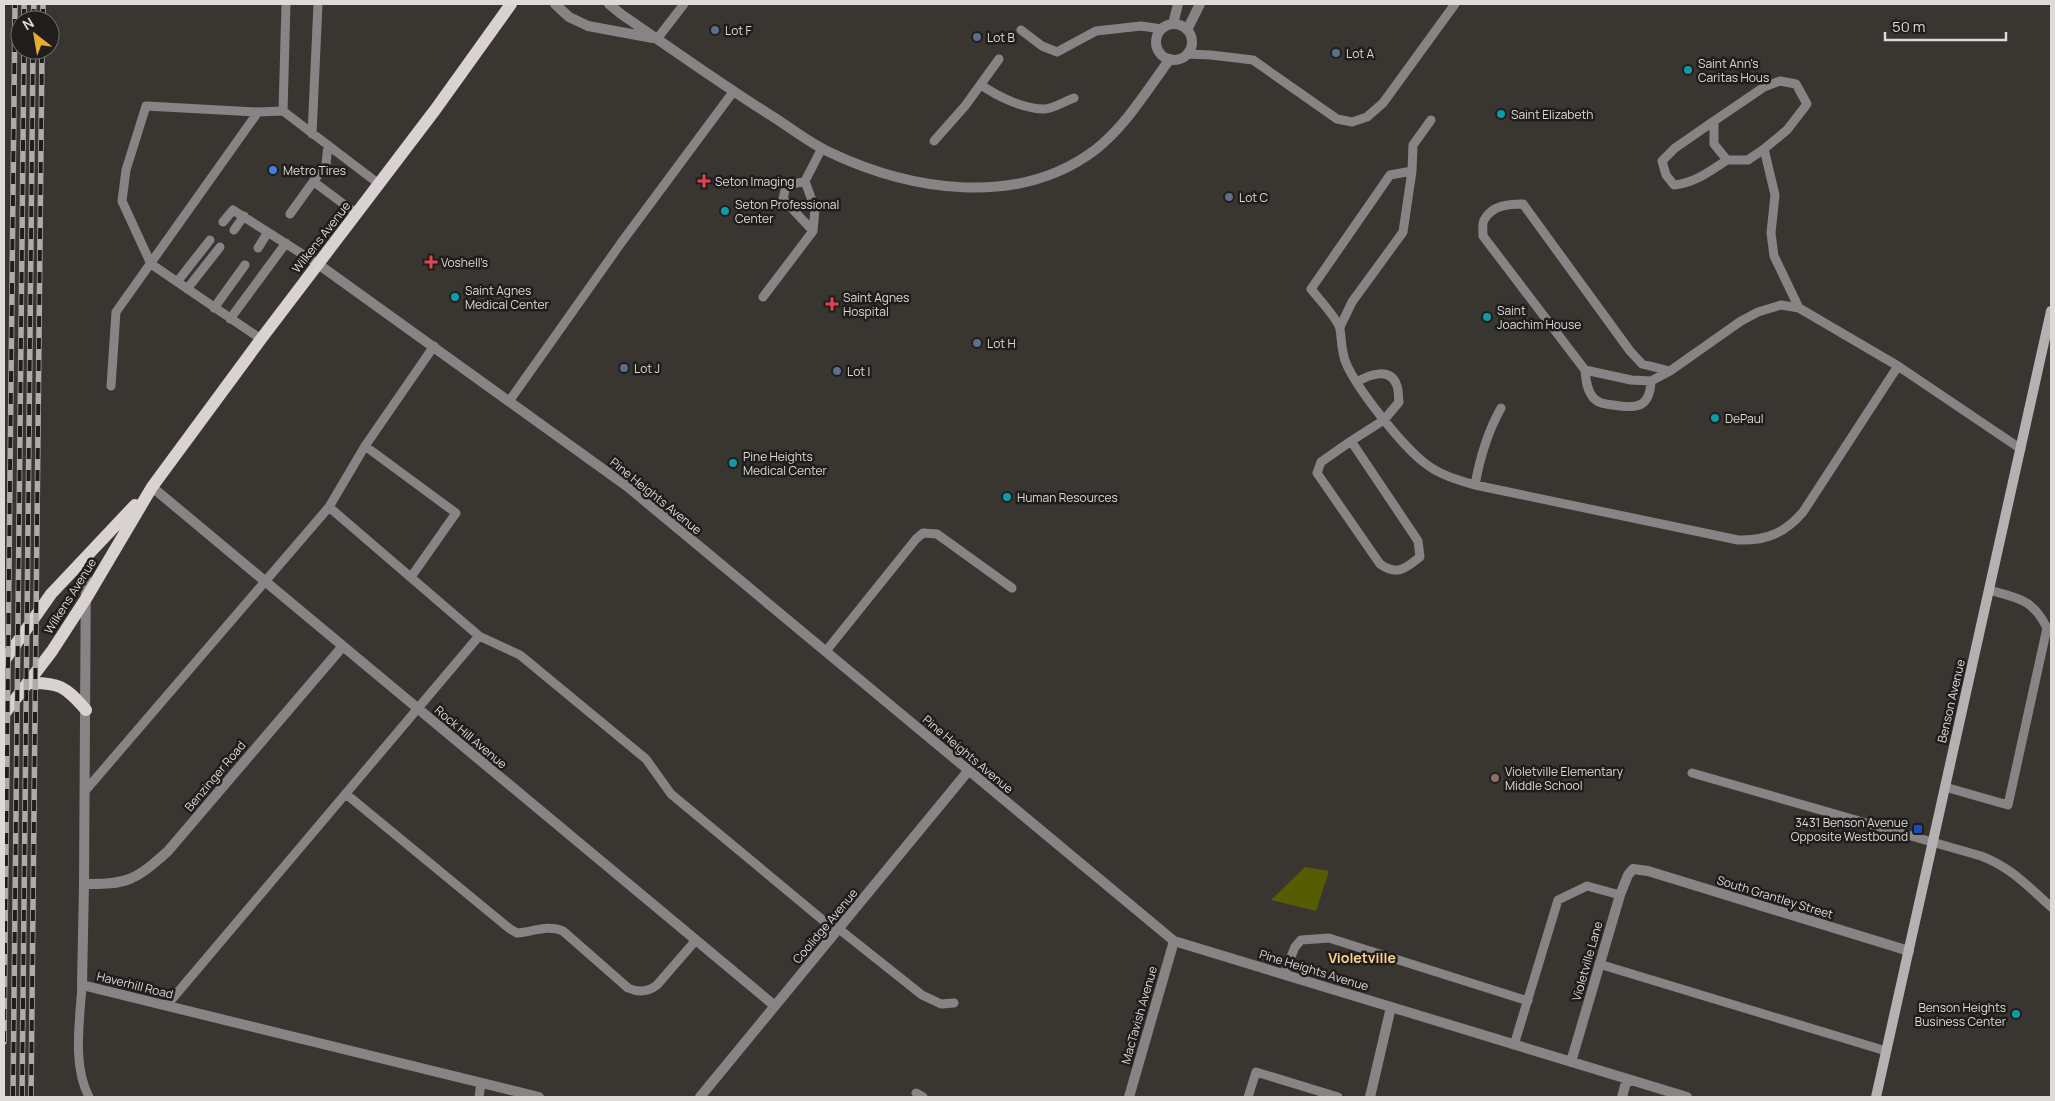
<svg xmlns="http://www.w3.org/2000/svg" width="2055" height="1101" font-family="Manrope,sans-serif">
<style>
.green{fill:#565c01}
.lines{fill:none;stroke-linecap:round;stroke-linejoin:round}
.lane{stroke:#888485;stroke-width:9}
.street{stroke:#888485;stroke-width:10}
.secondary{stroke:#b5b0b1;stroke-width:10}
.primary{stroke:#d8d2d3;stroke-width:12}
.rail-casing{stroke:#aeaca9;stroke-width:5.5}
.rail{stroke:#1f1e1c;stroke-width:4;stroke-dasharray:11;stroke-linecap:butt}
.service-dot{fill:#5c6f8a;stroke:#1f1e1c;stroke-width:2}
.culture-dot{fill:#0f9aa8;stroke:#1f1e1c;stroke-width:2}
.shop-dot{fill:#3f7fe0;stroke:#1f1e1c;stroke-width:2}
.health-dot{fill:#e0444e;stroke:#1f1e1c;stroke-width:2}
.education-dot{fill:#8d6e63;stroke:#1f1e1c;stroke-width:2}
.transit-dot{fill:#1a4fb4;stroke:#1f1e1c;stroke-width:2}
.labels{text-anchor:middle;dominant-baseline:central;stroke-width:5;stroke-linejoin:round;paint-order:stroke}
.poi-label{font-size:12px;fill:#dcdbd8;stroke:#1f1e1c;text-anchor:start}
.street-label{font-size:12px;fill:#dcdbd8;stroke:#1f1e1c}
.neighbourhood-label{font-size:14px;font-weight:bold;fill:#fbd38c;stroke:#1f1e1c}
</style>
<rect width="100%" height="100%" fill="#393632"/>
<path class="green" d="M1305,867l24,4 -13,40 -45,-11z"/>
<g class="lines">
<path class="lane" d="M286,4l-3,107 96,73
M1021,30l21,16 15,6 39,-21 45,-5 21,3
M657,39l27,-35
M1187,54l24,1 42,5 84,59 15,3 15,-5 16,-14 72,-99
M981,85c16,11 42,24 63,24 9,0 21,-8 30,-11
M258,112l-112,-6 -20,64 -4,31 29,63 110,75
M1714,121l-39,27 -13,13 4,14 8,10c21,-2 36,-14 53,-25
M312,134l6,-130
M934,141l31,-35 34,-47
M1764,149l-16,11h-21l-13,-16v-23l50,-34 16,-6 16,3 11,20 -20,26 -23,19 11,46 -4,38 3,23 25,52
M1412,171l-22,4 -79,114c7,9 27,30 29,40 2,12 1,22 6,34 11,26 57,84 80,101 14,11 32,16 49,21l263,55c28,1 47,-7 65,-28l95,-146
M805,181l-19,5 -3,13 30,32
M314,182l43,32
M290,214l36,-50 2,-19
M223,222l10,-12 85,54
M234,230l10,-14
M258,248l10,-16
M177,282l33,-42
M187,289l33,-42
M763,297l50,-66 2,-22 -10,-28 17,-33
M214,308l31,-43
M230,319l56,-76
M1340,327l12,-25 51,-70 9,-61 1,-26 18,-25
M1585,370c1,9 1,18 7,26 4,7 13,8 21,9 23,4 37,3 38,-24
M1670,371l-28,-7 -12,-13 -107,-147c-14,0 -31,1 -39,16 -2,4 -1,12 -1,16l102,134 46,10 20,1 19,-10 71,-50 17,-9 23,-7 18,3 99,58 123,83
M111,386l5,-74 142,-200 25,-1
M510,400l111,-157 112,-151
M1351,441l67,100 2,16c-15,12 -23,19 -40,7l-63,-91 4,-11z
M1351,441l33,-21 15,-18c-1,-5 0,-11 -2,-16 -6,-19 -27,-12 -40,-4
M365,446l91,67 -45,64
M1475,485c5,-28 12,-52 26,-77
M329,507l150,129 41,19 126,104 25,35 165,137
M826,651l90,-112 7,-6 14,1 75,54
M1692,773l289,83c28,10 48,31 70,51
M1945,787l63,18 39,-177c-14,-29 -29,-30 -58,-38
M85,791l244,-284 36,-61 69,-100
M346,794l164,135 7,4c16,-1 30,-9 46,-2l65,57c11,5 20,4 29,-3l39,-45
M839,929l83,66 19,9 13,-1
M1599,964l287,87
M1284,974l11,-27 6,-7 28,-2 199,63
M82,985c-2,35 -10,80 7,112
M167,1005l312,-369
M1514,1045l44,-145 29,-14 33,9
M916,1093l7,4
M479,1097l2,-14
M1248,1097l8,-25 82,25"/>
<path class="street" d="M555,4l14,13 19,9 65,12
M609,4l12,10c51,35 101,71 154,104 17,11 35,25 54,34 82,39 189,56 266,-2 31,-24 52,-60 75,-91
M1173,24l5,-20
M1156 42a18 18 0 1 1 36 0a18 18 0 1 1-36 0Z
M1187,30l13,-26
M318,264l310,223 546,454 513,156
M152,487l623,519
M86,557l-2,327 -2,101 457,112
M84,884c43,1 52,-4 84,-33l175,-205
M1571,1062l49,-167 8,-20 5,-6 15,2 261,80
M700,1097l269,-327
M1129,1097l45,-156
M1370,1097l21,-90
M1622,1097l5,-18"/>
<path class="secondary" d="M1876,1097l175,-786"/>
<path class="primary" d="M4,661l47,-67 84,-89
M27,683c32,-1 38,3 59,27
M4,714l48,-63 35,-54 65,-110 109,-148 174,-229 76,-106"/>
<defs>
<path id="rail" d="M24,20v-16
M33,20l1,-16
M43,20v-16
M4,1042l11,-1038
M13,1097l11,-1047
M22,1097l11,-1047
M31,1097l11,-1047"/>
</defs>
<use href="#rail" class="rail-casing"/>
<use href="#rail" class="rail"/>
</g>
<g class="service-dot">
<circle cx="715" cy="30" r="5"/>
<circle cx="977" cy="37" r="5"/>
<circle cx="1336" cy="53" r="5"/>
<circle cx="1229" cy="197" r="5"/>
<circle cx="977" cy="343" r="5"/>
<circle cx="624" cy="368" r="5"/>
<circle cx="837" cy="371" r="5"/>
</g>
<g class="culture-dot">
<circle cx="1688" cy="70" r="5"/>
<circle cx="1501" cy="114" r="5"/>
<circle cx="725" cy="211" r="5"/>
<circle cx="455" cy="297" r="5"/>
<circle cx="1487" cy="317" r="5"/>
<circle cx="1715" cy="418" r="5"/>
<circle cx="733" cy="463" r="5"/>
<circle cx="1007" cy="497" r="5"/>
<circle cx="2016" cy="1014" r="5"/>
</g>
<circle class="shop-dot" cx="273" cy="170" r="5"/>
<g class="health-dot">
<path d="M701.5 173.5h5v5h5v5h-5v5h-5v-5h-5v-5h5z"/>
<path d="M428.5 254.5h5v5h5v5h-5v5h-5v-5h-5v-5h5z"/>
<path d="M829.5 296.5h5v5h5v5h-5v5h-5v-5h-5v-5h5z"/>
</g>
<circle class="education-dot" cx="1495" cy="778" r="5"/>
<rect class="transit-dot" x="1913" y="824" width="10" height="10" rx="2.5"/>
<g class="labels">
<g class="poi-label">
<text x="725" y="30">Lot F</text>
<text x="987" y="37">Lot B</text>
<text x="1346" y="53">Lot A</text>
<text x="1698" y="63">Saint Ann's<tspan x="1698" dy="14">Caritas Hous</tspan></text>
<text x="1511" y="114">Saint Elizabeth</text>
<text x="283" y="170">Metro Tires</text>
<text x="715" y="181">Seton Imaging</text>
<text x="1239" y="197">Lot C</text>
<text x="735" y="204">Seton Professional<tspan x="735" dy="14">Center</tspan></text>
<text x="441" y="262">Voshell's</text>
<text x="465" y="290">Saint Agnes<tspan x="465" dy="14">Medical Center</tspan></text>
<text x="843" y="297">Saint Agnes<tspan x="843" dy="14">Hospital</tspan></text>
<text x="1497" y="310">Saint<tspan x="1497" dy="14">Joachim House</tspan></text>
<text x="987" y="343">Lot H</text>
<text x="634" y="368">Lot J</text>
<text x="847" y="371">Lot I</text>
<text x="1725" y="418">DePaul</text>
<text x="743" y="456">Pine Heights<tspan x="743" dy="14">Medical Center</tspan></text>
<text x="1017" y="497">Human Resources</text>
<text x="1505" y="771">Violetville Elementary<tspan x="1505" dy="14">Middle School</tspan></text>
<text x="1908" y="822" text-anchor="end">3431 Benson Avenue<tspan x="1908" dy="14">Opposite Westbound</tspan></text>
<text x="2006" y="1007" text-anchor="end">Benson Heights<tspan x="2006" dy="14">Business Center</tspan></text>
</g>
<g class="street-label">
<text transform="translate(321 237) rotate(-52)">Wilkens Avenue</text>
<text transform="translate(656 496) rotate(39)">Pine Heights Avenue</text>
<text transform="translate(70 596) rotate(-58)">Wilkens Avenue</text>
<text transform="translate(1951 701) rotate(-77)">Benson Avenue</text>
<text transform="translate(471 737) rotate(40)">Rock Hill Avenue</text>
<text transform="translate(968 754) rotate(40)">Pine Heights Avenue</text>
<text transform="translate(215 776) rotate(-50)">Benzinger Road</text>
<text transform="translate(1775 897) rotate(17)">South Grantley Street</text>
<text transform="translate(825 926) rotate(-50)">Coolidge Avenue</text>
<text transform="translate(1587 961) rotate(-74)">Violetville Lane</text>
<text transform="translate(1314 970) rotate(17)">Pine Heights Avenue</text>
<text transform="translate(135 985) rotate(14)">Haverhill Road</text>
<text transform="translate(1139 1015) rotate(-74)">MacTavish Avenue</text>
</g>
<g class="neighbourhood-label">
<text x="1362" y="957">Violetville</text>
</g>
</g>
<rect width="2055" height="1101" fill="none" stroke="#dcdbd8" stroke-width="10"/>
<g transform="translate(35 35) rotate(329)"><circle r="24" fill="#1f1e1c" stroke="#6b6a67"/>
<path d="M0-4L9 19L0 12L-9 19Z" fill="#e5ad35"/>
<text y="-8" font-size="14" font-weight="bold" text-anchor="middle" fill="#dcdbd8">N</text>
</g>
<path d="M1885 32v8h121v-8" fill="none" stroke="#dcdbd8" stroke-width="2.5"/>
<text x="1892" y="32" font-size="15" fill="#dcdbd8" stroke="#1f1e1c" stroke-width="4" paint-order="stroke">50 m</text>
</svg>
